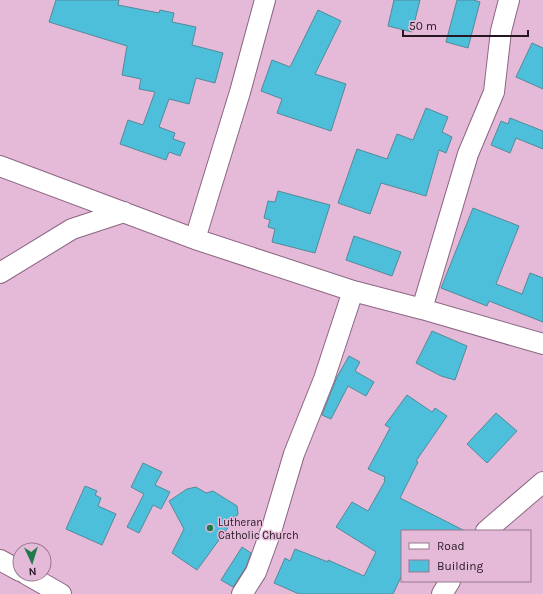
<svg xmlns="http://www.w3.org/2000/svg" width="543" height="594" font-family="Karla,sans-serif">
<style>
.building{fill:#4dbfda;stroke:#538a99}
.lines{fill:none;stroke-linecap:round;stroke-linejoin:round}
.minor-casing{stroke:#8c6682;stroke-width:22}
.minor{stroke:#fff;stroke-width:20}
.poi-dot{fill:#22794c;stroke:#e4bad8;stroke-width:1.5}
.labels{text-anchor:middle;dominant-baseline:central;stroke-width:3;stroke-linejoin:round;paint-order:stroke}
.poi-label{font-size:11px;fill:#251621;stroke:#e4bad8;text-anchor:start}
</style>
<rect width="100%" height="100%" fill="#e4bad8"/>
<path class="building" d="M56,0h63l-1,5 41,8 1,-3 14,3 -2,9 24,5 -4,18 31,8 -8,30 -19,-5 -7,26 -20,-5 -10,28 16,6 -2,6 12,4 -5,13 -11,-4 -3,8 -46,-16 8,-24 15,5 12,-33 -16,-3 2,-10 -19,-4 5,-29 -78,-24z
M394,0h26l-8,32 -24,-6z
M457,0h16l7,2 -12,46 -22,-6z
M318,10l23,11 -26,53 31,10 -15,47 -54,-18 5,-14 -21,-8 11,-31 18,7z
M532,43l11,5v41l-27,-12z
M426,108l22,9 -6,15 10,5 -6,16 -7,-3 -13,46 -45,-13 -11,31 -32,-11 19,-54 30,10 10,-25 16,6z
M510,118l33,13v18l-27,-11 -6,15 -19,-8 10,-24 7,3z
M278,191l52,14 -15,48 -43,-11 3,-13 -7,-2 2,-7 -6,-2 4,-17 7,1z
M473,208l46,18 -23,58 26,10 8,-21 13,5v44l-54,-21 -2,5 -46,-18z
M354,236l47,16 -9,24 -46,-16z
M432,331l35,15 -12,34 -14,-4 -25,-13z
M349,356l11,6 -5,9 19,11 -8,14 -18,-10 -17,33 -9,-4 15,-38z
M407,395l25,17 3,-4 12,8 -31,45 2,1 -18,36 65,33h-63v44l-9,19h-94l-25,-11 11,-25 5,3 5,-12 33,13v-2l36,16 12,-24 -40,-25 16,-25 16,9 17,-30 -1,-1 1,-3 -17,-8 22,-41 -5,-3z
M496,413l21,18 -30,32 -20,-19z
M143,463l19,9 -7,13 15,7 -9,17 -8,-4 -14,28 -12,-6 17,-33 -13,-7z
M85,486l12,5 -2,4 6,3 -3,8 18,8 -14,31 -36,-16z
M196,487l10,6 7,-2 24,15 1,8 -41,56 -25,-17 12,-24 -15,-28 18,-12z
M242,547l9,6 -5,14 -13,20 -12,-7z"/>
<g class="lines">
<defs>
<path id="minor" d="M0,166l195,73 158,52 69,18 121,35
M195,239l45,-147 25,-92
M0,273l72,-44 52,-17
M422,309l46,-155 26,-62 7,-61 8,-31
M486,531l57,-49
M0,560l20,11
M26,574l35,20
M242,594l14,-22 16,-44 22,-74 30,-75 29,-88
M442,594l8,-13"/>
</defs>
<use href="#minor" class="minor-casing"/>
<use href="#minor" class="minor"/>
</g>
<circle class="poi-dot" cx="210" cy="528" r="4"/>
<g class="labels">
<g class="poi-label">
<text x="218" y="522">Lutheran<tspan x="218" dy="13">Catholic Church</tspan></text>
</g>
</g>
<rect x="401" y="530" width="130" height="52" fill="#e4bad8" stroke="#98788f"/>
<rect x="409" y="543" width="20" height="6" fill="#ffffff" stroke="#98788f"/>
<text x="437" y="550" font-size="12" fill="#251621">Road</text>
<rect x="409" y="560" width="20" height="12" fill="#4dbfda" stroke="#98788f"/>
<text x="437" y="570" font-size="12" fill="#251621">Building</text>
<g transform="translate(32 562) rotate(176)"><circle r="19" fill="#e4bad8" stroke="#98788f"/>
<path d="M0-3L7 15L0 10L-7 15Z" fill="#22794c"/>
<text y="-6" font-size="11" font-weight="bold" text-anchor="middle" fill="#251621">N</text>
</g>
<path d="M403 30v6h125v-6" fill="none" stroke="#251621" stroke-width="2"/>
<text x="409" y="30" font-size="12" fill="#251621" stroke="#e4bad8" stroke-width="3" paint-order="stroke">50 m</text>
</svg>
